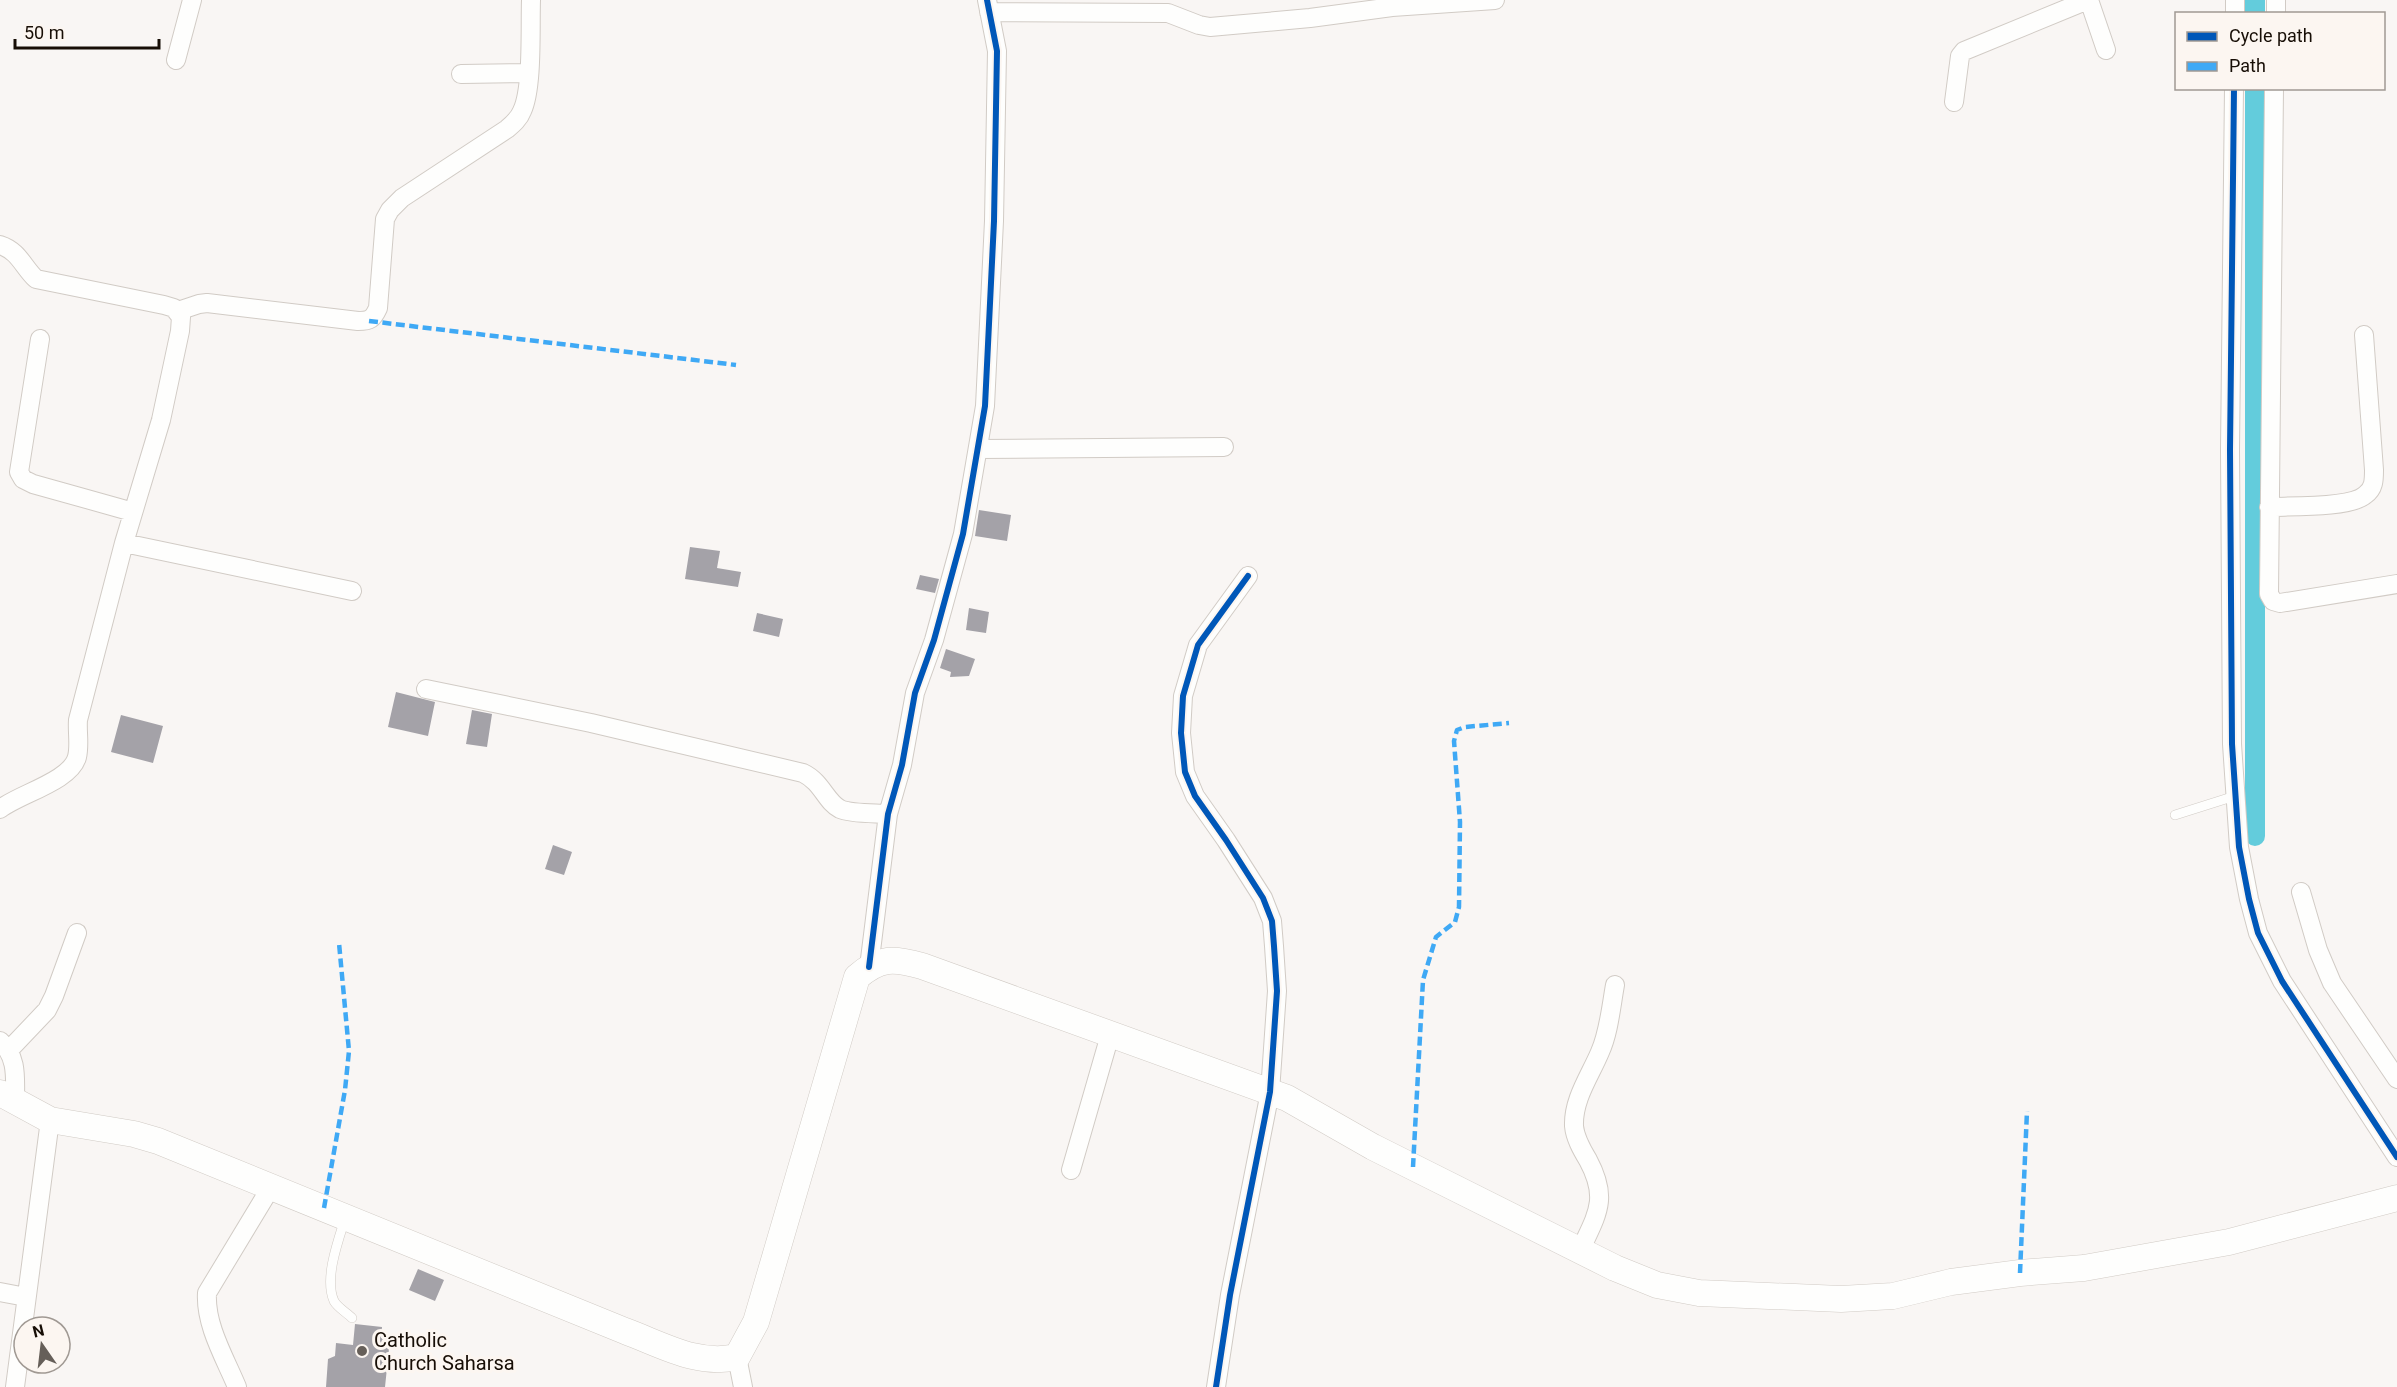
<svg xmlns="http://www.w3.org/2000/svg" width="2397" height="1387" font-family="Roboto,sans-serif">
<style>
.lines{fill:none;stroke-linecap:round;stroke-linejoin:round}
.canal{stroke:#63ccdc;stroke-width:20}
.building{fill:#a4a2a8}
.service-casing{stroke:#d1cbc5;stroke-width:10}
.minor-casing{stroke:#d1cbc5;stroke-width:20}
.secondary-casing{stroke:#d1cbc5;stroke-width:27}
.service{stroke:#fefefd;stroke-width:9}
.minor{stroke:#fefefd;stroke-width:18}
.secondary{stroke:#fefefd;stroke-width:26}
.quiet{stroke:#3fa9f5;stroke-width:4.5;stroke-dasharray:9 4.5;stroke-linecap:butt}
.cycleway-casing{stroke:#fcf6f1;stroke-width:10}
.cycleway{stroke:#0057b8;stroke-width:6}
.poi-dot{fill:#665f59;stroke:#fcf6f1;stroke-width:2}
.labels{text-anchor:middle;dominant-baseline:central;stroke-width:6;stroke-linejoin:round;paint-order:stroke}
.poi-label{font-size:20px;fill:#170e06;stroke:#fcf6f1;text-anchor:start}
</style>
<rect width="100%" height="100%" fill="#f9f6f4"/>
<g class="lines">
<path class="canal" d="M2255,0v14
M2255,88v748"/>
</g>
<path class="building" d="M979,510l32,5 -4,26 -32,-5z
M690,547l30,4 -3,17 24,4 -3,15 -53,-8z
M920,575l19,4 -4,14 -19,-4z
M969,608l20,4 -3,21 -20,-3z
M757,613l26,6 -4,18 -26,-6z
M946,649l29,10 -6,17 -19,1 1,-5 -11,-4z
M396,692l39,10 -7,34 -40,-9z
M472,710l20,4 -5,33 -21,-3z
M121,715l42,11 -10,37 -42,-11z
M553,845l19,7 -8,23 -19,-6z
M418,1269l26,11 -9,21 -26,-11z
M355,1324l27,3 -1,11 9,1 -5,48h-59l2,-28 7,-3 1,-13 17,2z"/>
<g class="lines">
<defs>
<path id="service" d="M2175,815l60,-19
M345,1219c-7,22 -21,60 -11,82 3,6 13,12 18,17"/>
<path id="minor" d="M2089,0l17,50
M989,12l179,1 31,12 11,2 100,-9 82,-11 103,-7
M2235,14v-14
M2276,14v-14
M176,60l16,-60
M461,74l68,-1
M2234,88l-4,362 2,294 7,103 10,52 9,34 24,48 115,176
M2274,88l-5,506 4,7 7,2 117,-19
M1954,102l6,-46 4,-5 124,-51
M0,245c19,6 23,22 36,34l128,26 10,3 7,9 -1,14 -19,89 -37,123 -46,177c-1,12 2,25 -1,37 -6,24 -58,37 -77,52
M178,311l21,-7 8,-1 151,18c12,0 15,-2 20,-13l7,-89 5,-9 12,-12 105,-69c6,-5 12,-10 15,-18 11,-23 8,-84 9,-111
M40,339l-21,133 4,7 10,5 100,28
M978,449l246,-2
M2269,507c21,-1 82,1 96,-12 9,-6 9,-15 9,-25l-10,-135
M124,543l228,48
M426,689l165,34 212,50c19,9 23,29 37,36 11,5 35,4 48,5
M2301,892l17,58 14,33 65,96
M869,967l19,-153 14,-49 13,-72 19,-53 29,-106 22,-128 9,-185 3,-170 -10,-51
M0,1041c18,16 15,37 15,60
M9,1050l38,-40 7,-14 23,-63
M1071,1170l39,-135
M1580,1251c17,-37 29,-52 8,-91 -6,-10 -13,-22 -14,-34 -1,-27 16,-50 26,-74 9,-20 11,-45 15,-67
M0,1292l26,5
M737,1357l6,30
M15,1387l35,-267
M237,1387c-12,-29 -32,-62 -30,-94l64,-106
M1216,1387l14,-92 40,-203 7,-101 -3,-45 -2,-25 -9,-23 -37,-58 -31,-44 -10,-24 -4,-39 2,-37 15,-51 50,-69"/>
<path id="secondary" d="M0,1093l50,27 84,14 24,7 467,190c38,14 72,35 112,26l19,-35 101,-345c23,-20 37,-19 65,-11l365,132 86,49 242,121 42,17 42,8 142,6 52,-3 58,-14 69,-9 64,-5 145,-26 168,-44"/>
</defs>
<use href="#service" class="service-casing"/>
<use href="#minor" class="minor-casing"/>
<use href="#secondary" class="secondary-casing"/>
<use href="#service" class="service"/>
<use href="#minor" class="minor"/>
<use href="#secondary" class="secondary"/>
<path class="quiet" d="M369,321l367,44
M1413,1167l10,-187 13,-43 19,-15 4,-15 1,-85 -6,-81 3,-11 8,-3 44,-4
M324,1208l21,-118 4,-39 -10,-108
M2020,1273l7,-162"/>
<defs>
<path id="cycleway" d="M2234,88l-4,362 2,294 7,103 10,52 9,34 24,48 115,176
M869,967l19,-153 14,-49 13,-72 19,-53 29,-106 22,-128 9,-185 3,-170 -10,-51
M1216,1387l14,-92 40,-203 7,-101 -3,-45 -2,-25 -9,-23 -37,-58 -31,-44 -10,-24 -4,-39 2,-37 15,-51 50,-69"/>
</defs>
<use href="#cycleway" class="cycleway-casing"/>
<use href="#cycleway" class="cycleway"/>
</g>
<circle class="poi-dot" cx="362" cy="1351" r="6"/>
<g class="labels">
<g class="poi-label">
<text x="374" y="1340">Catholic<tspan x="374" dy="23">Church Saharsa</tspan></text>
</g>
</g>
<rect x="2175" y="12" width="210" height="78" fill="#fcf6f1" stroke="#a09993" stroke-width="1.5"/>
<rect x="2187" y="32" width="30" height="9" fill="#0057b8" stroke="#a09993" stroke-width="1.5"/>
<text x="2229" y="42" font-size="18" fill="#170e06">Cycle path</text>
<rect x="2187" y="62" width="30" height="9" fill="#3fa9f5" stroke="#a09993" stroke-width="1.5"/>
<text x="2229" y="72" font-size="18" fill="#170e06">Path</text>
<g transform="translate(42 1345) rotate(346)"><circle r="28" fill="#fcf6f1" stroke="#a09993" stroke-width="1.5"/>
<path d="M0-4.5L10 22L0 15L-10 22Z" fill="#665f59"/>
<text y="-9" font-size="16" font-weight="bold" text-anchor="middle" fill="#170e06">N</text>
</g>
<path d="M15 39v9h144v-9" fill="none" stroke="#170e06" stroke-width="3"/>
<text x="24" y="39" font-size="18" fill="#170e06" stroke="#fcf6f1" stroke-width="4.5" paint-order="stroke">50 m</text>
</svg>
